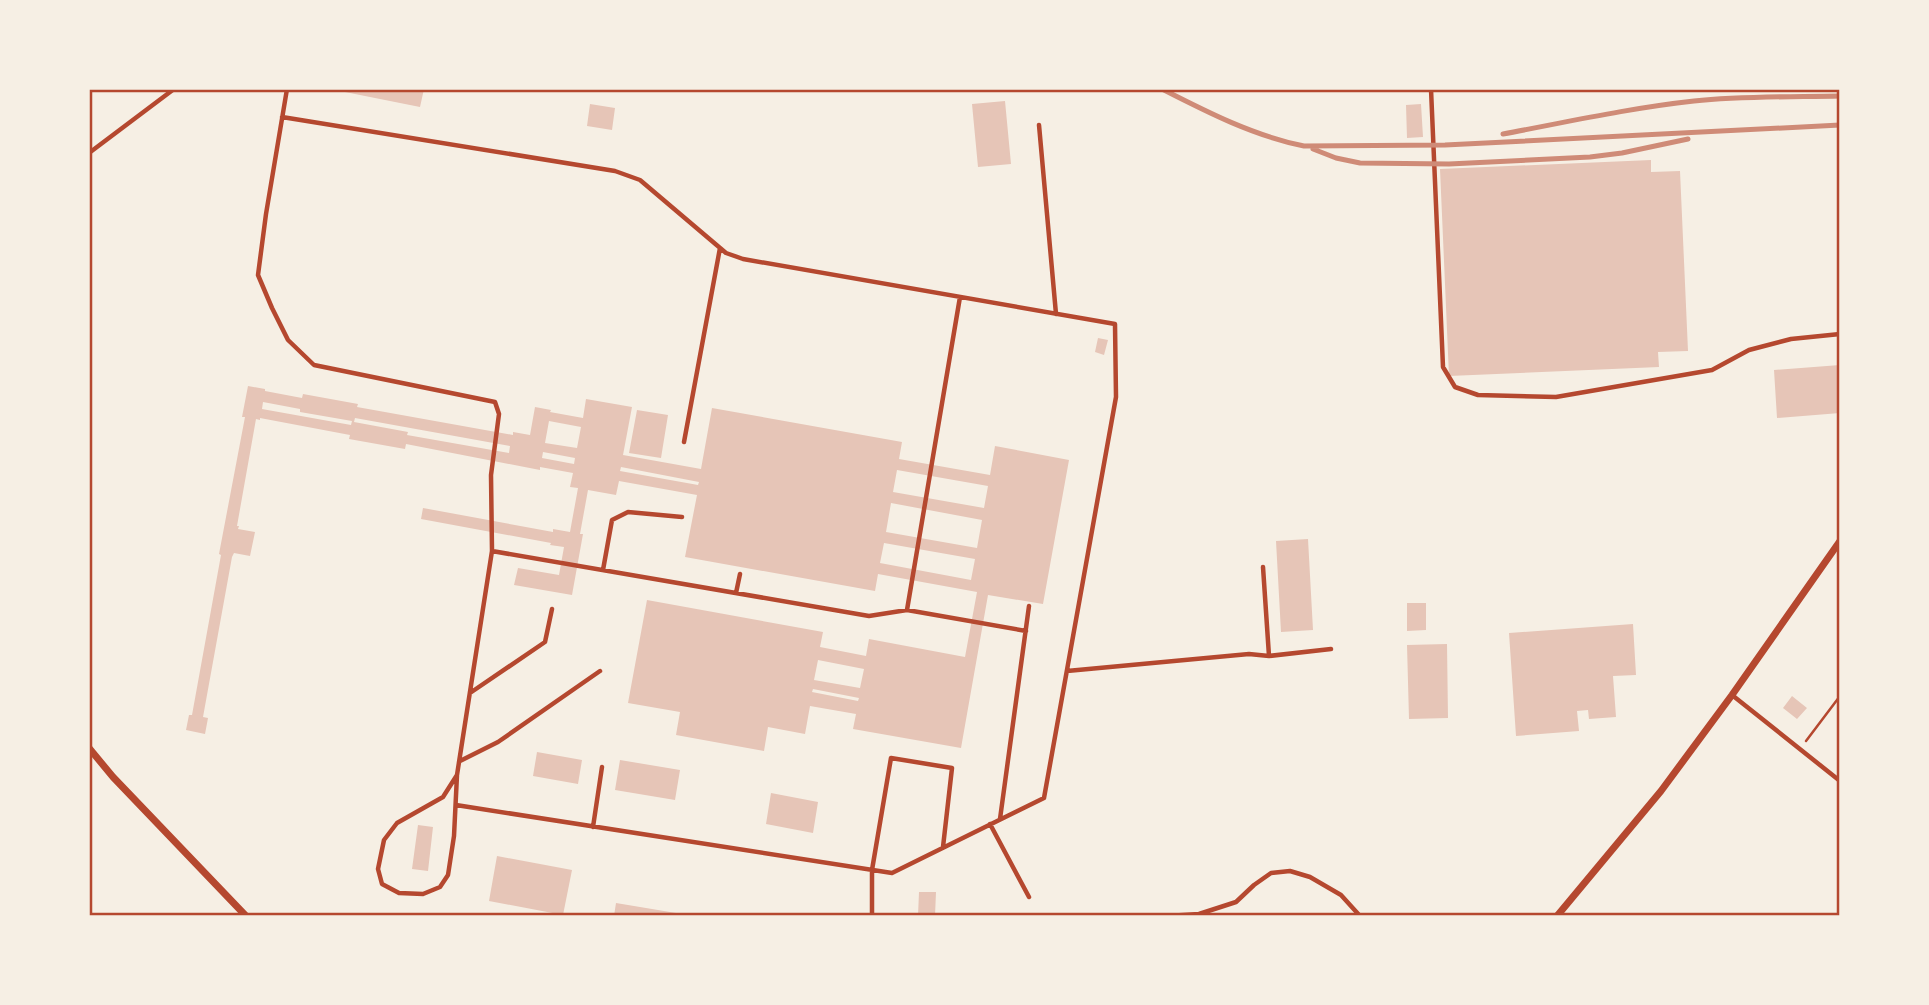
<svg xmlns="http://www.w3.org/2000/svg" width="1929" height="1005" font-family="Roboto,sans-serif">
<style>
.building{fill:#e6c5b7;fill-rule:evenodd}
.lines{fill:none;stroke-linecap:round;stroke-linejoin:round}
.path{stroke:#b5482f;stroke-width:2.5}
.service{stroke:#b5482f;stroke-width:4.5}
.minor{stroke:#b5482f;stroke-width:7}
.rail{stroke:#cf8b77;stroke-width:5}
.neatline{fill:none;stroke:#b5482f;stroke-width:2.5}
</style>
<rect width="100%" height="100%" fill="#f6efe4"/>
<path class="building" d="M330,89h94l-4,18z
M1005,101l6,63 -33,3 -6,-63z
M590,104l25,4 -3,22 -25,-4z
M1421,104l2,33 -16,1 -1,-33z
M1651,160v12l29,-1 8,180 -30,1 1,15 -210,9 -9,-207z
M1098,338l10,2 -4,15 -9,-3z
M1840,365v48l-63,5 -3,-48z
M248,386l17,3v2l37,7 1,-4 55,10 -1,3 156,28v-3l17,3 5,-28 16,3 -1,2 33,6 3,-19 46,8 -9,48 78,14 11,-61 190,34 -3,17 91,16 5,-29 74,14 -26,144 -55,-9 -27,153 -108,-19 3,-15 -46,-8 -5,28 -37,-7 -4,24 -88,-16 4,-23 -52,-9 19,-103 176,32 -3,15 46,9 3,-17 96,18 12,-65 -99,-18 -3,17 -190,-34 12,-62 -78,-14 -3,14 -28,-5 -8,44h3l-11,61 -58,-10 4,-17 41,7 5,-28 -14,-2 1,-2 -130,-24 2,-11 130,24v-3l17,3 8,-44 -8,-1 3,-14 -33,-6v3l-134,-26 -1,5 -56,-10 1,-4 -90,-17v2l-4,-1 -19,107h2l-1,3 17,3 -5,24 -16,-3 -2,4 -29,160 5,1 -3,16 -19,-4 3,-15h3l29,-160 -2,-1 26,-137h-3zM263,402l37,7v3l52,9 -1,4 -89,-16zM355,418l155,28 -1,7 -102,-18 1,-3 -54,-10zM549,421l32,6 -4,21 -32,-5zM543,452l32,6 -1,6 -32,-6zM621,467l78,15 -1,3 -78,-14zM897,470l91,16 -4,22 -91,-16zM891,503l91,17 -5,28 -91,-16zM884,543l91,16 -4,21 -91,-17zM818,660l46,9 -4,19 -46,-8zM813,689l46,9 -1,3 -46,-9z
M637,410l31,5 -7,43 -32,-5z
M1308,539l5,91 -32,2 -5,-91z
M1407,603h19v27l-19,1z
M1633,624l3,51 -23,1 3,41 -27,2 -1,-9 -11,1 2,20 -63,5 -7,-103z
M1447,644l1,74 -39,1 -2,-74z
M1792,696l15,12 -10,11 -14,-11z
M537,752l45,8 -4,24 -45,-8z
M620,760l60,10 -5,30 -60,-10z
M771,793l47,9 -5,31 -47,-9z
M418,825l15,2 -5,44 -16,-2z
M497,856l75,14 -9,45 -74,-14z
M919,892h17l-1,24h-17z
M616,903l66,11v2h-68z"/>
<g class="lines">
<path class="path" d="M1806,741l34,-45"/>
<path class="service" d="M287,89l-21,125 -8,61 14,33 16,32 26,25 181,37 4,12 -8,61 1,76 -35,224 -3,61 -6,39 -8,12 -17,7 -24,-1 -17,-9 -4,-15 6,-29 13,-17 46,-26 14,-22
M1392,89h12
M1431,89l12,278 12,20 23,8 78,2 156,-27 37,-20 42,-11 49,-5
M282,117l333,54 25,9 86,73 17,6 372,65 1,73 -72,401 -152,75 -436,-68
M1039,125l17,189
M89,153l85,-64
M684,442l36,-194
M492,551l377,65 38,-6 119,21
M1263,567l6,89
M603,570l9,-50 16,-8 54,5
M736,593l4,-19
M907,610l53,-313
M1067,671l182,-17 20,2 62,-7
M470,693l75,-51 7,-33
M1732,695l108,86
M460,761l38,-19 102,-71
M1000,819l29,-213
M990,824l39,73
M593,827l9,-60
M872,916v-46l19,-112 61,10 -9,79
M1167,916l32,-2 37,-12 18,-17 17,-12 19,-2 20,6 31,18 19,21"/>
<path class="minor" d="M89,748l24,29 133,139
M1557,916l104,-125 71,-96 108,-154"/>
<path class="rail" d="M1162,89c45,23 92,47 142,57l141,-1 395,-20
M1503,134c64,-12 127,-26 191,-33 49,-5 97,-4 146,-5
M1313,149l23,9 24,5 89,1 141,-7 32,-4 66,-14"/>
</g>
<rect width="1929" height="1005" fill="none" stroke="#f6efe4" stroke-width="182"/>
<rect x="91" y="91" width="1747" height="823" class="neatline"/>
</svg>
